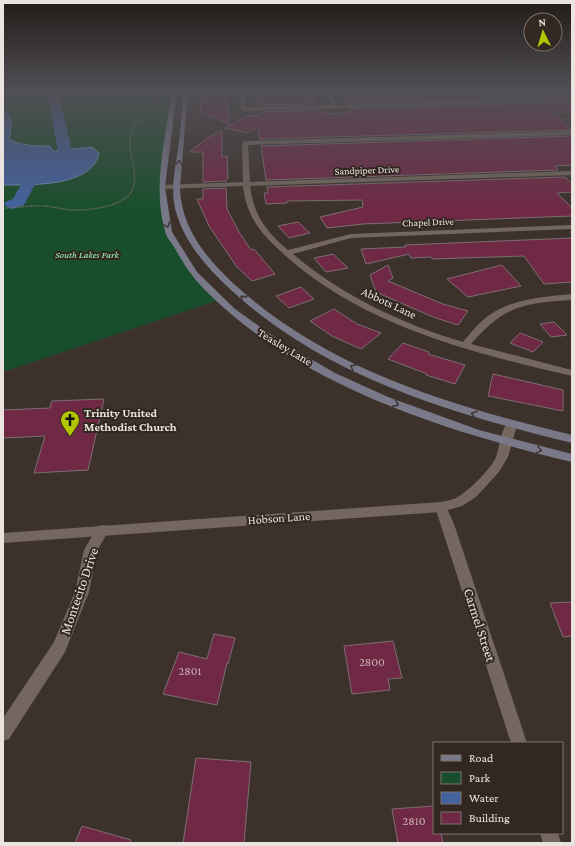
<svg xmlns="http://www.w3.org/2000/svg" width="575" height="846" font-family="'Crimson Pro',serif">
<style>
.green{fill:#194e2c}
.water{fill:#43639f;stroke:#7589b2}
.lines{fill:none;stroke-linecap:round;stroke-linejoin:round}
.river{fill:#43639f;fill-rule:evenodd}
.building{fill:#6f2945;stroke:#7d6e73}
.path{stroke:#786e68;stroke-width:1.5;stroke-dasharray:1 1;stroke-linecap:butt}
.minor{fill:#73675f;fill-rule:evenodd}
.tertiary{fill:#73675f;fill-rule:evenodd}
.secondary{fill:#7a798a;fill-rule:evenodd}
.oneway{stroke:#403836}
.labels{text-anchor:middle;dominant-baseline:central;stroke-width:4;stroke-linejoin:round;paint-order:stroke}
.far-street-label{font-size:10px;fill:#eae3df;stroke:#322821}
.far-park-label{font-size:10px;font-style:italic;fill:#96f9b4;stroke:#322821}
.street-label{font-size:12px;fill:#eae3df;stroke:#322821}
.poi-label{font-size:12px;font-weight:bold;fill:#eae3df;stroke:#322821;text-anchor:start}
.near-number-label{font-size:12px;fill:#cbb4b8}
.near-street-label{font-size:14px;fill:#eae3df;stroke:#322821}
</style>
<rect width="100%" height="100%" fill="#3d322b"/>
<path class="green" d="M3,91h171c-7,59 -24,116 10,170 9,14 24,26 35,39l-216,72z"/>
<path class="water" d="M3,110c10,7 9,18 6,29 11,7 28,7 41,7l3,5 39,-4 7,6c-6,34 -69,32 -96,32z"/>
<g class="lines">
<path class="river" d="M51,91h11l-2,6 12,55 -38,34 -10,19 -12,4 -5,-2 -3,-3 3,-3 6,-2 10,-18 35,-30 -10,-54z"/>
</g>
<path class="building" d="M201,91h25l3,33 -29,-12z
M311,91l5,13 -57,1 -1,-13z
M342,91h20l2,4 30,-1 8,-1 -1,-2h171v5l-225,7z
M572,102v10h-18l18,18 -312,9 -2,-12 -11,6 -22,-5 23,-12h12v-4l58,-2v2h7l1,2 22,-1 -1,-2h4l-1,-2z
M222,130v27l5,-1 1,22 -2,3 -23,1v-30h-13l17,-14z
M572,136v29l-17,1 3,4 -292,10 -5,-34z
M565,177l7,7v8l-15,1 15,15v8l-209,8 -36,4 -7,-11 43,-10 -1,-7 -75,1v2l-21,1 -2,-11h4l-1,-6z
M226,188l1,21 12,23 12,18 3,-1 21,25 -23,7 -15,-14 -28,-41 -12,-27h6v-10z
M298,222l12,11 -21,5 -11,-12z
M572,238v44l-28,2 -20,-28 -92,3 -1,-2 -20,1 -2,-4 -43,10 -5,-15 45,-2 -1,-2z
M333,254l15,14 -22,4 -12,-14z
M388,265l5,13 -5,3 55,23 25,7 -10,14 -25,-8 -57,-25 -6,-17z
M502,265l19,21 -53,11 -21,-18z
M301,287l13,12 -25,9 -13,-12z
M334,309l23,15 24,9 -20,16 -29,-13 -22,-15z
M554,322l13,13 -16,2 -11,-13z
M520,333l23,9 -10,10 -23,-9z
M403,343l26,9 -1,2 37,11 -10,19 -29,-9 1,-1 -39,-15z
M493,374l70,16v21l-75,-15z
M104,399l-16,71 -54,3 11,-37 -42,2v-28l47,-2 2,-7z
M572,602v34l-9,1 -13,-34z
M214,634l21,4 -7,26 -1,-1 -10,42 -54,-11 16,-42 28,7z
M393,641l9,37 -14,1 2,11 -38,4 -8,-48z
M196,758l55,4 -7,81h-61z
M434,806v27h7l2,10h-45l-6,-34z
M82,826l49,14 -1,3h-55z"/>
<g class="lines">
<path class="path" d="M313,93h7
M3,208c13,0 27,-3 40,-2 9,0 18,3 27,4 17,1 57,-3 63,-22 6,-18 -7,-37 -2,-55 5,-17 25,-24 29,-42"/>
<path class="minor" d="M240,91h5l1,16 85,-2 -6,-14h5l6,14 236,-8v4l-328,10 -3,-2z
M572,131v4l-324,10 2,37 322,-11v4l-322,11c4,30 16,45 38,64l63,-16 221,-9v4l-221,9 -58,16c48,41 109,70 170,88 6,-7 12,-15 19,-21 24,-22 59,-24 90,-27v6c-49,3 -68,6 -101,44l101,26v6c-99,-23 -205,-49 -284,-118 -24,-21 -41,-38 -45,-72l-81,3 -3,-2 3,-2 81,-3 -1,-39 3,-2z
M441,502l4,2 9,20 73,219h-16l-76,-236 2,-3z
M103,525l5,1 1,4 -12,21 -8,41 -24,60 -56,87 -6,2v-23l51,-76 21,-50 9,-42 14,-24z
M540,833h18l3,10h-18z"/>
<path class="tertiary" d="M511,421l6,4 -9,32 -9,15 -23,25 -14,9 -21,6 -438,31v-10l438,-31c5,-1 10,-2 15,-4 13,-7 34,-28 40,-41 4,-10 5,-33 15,-36z"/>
<path class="secondary" d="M172,91h5l-12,96 7,45 25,40 38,37 48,34 52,30 53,24 91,33 93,24v8c-127,-31 -270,-75 -365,-170 -15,-15 -22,-26 -33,-45 -3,-5 -8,-10 -9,-16 -13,-45 1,-95 7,-140z
M183,91h5l-8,97c1,40 27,71 55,97 94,85 216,121 337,150v8c-122,-30 -247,-66 -341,-153 -24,-22 -46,-47 -55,-78 -6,-21 -1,-43 2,-63 3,-19 4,-39 5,-58z"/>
</g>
<defs><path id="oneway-chevron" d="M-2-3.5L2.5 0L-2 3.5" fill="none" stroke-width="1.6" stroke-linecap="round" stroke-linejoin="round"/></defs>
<g class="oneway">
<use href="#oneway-chevron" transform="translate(179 163) rotate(-83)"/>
<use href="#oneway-chevron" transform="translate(167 225) rotate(70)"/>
<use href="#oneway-chevron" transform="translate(243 298) rotate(-139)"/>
<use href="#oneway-chevron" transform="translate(353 367) rotate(-152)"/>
<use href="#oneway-chevron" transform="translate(396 404) rotate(24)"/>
<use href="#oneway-chevron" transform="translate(474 414) rotate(-162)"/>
<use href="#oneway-chevron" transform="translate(539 450) rotate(13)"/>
</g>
<linearGradient id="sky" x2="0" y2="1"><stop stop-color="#221c18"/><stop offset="0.43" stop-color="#514f55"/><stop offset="1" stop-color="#514f55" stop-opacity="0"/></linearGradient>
<rect width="575" height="210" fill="url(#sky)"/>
<defs>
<symbol id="church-pin" viewBox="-11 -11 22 30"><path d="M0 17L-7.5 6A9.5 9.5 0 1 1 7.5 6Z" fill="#b1c500" stroke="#322821"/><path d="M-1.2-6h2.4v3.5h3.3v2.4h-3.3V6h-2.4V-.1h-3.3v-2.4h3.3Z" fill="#111"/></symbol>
</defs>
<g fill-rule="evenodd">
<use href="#church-pin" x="59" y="409" width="22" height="30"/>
</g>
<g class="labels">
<g class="far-street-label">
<text transform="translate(367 170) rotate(-2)">Sandpiper Drive</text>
<text transform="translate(428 222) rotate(-2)">Chapel Drive</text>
</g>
<g class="far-park-label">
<text x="87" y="254">South Lakes Park</text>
</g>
<g class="street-label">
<text transform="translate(389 303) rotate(25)">Abbots Lane</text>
<text transform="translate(285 347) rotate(31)">Teasley Lane</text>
<text transform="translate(279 518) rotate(-4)">Hobson Lane</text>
</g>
<g class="poi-label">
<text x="84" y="413">Trinity United<tspan x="84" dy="14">Methodist Church</tspan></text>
</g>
<g class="near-number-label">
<text x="372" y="662">2800</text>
<text x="190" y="671">2801</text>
<text x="414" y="821">2810</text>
</g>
<g class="near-street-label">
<text transform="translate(79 591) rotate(-71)">Montecito Drive</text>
<text transform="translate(480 625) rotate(72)">Carmel Street</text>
</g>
</g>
<rect width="575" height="846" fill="none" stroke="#eae3df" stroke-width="8"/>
<rect x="433" y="742" width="130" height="92" fill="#322821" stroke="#7c736d"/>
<rect x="441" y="755" width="20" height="6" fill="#7a798a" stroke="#7c736d"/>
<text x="469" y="762" font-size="12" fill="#eae3df">Road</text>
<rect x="441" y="772" width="20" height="12" fill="#194e2c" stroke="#7c736d"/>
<text x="469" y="782" font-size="12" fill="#eae3df">Park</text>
<rect x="441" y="792" width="20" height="12" fill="#43639f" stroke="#7c736d"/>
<text x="469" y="802" font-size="12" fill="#eae3df">Water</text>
<rect x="441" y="812" width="20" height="12" fill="#6f2945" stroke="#7c736d"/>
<text x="469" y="822" font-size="12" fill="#eae3df">Building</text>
<g transform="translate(543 32) rotate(355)"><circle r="19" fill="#322821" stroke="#7c736d"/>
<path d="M0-3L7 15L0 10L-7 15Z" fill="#b1c500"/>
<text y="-6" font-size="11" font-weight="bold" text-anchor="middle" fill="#eae3df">N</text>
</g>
</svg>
